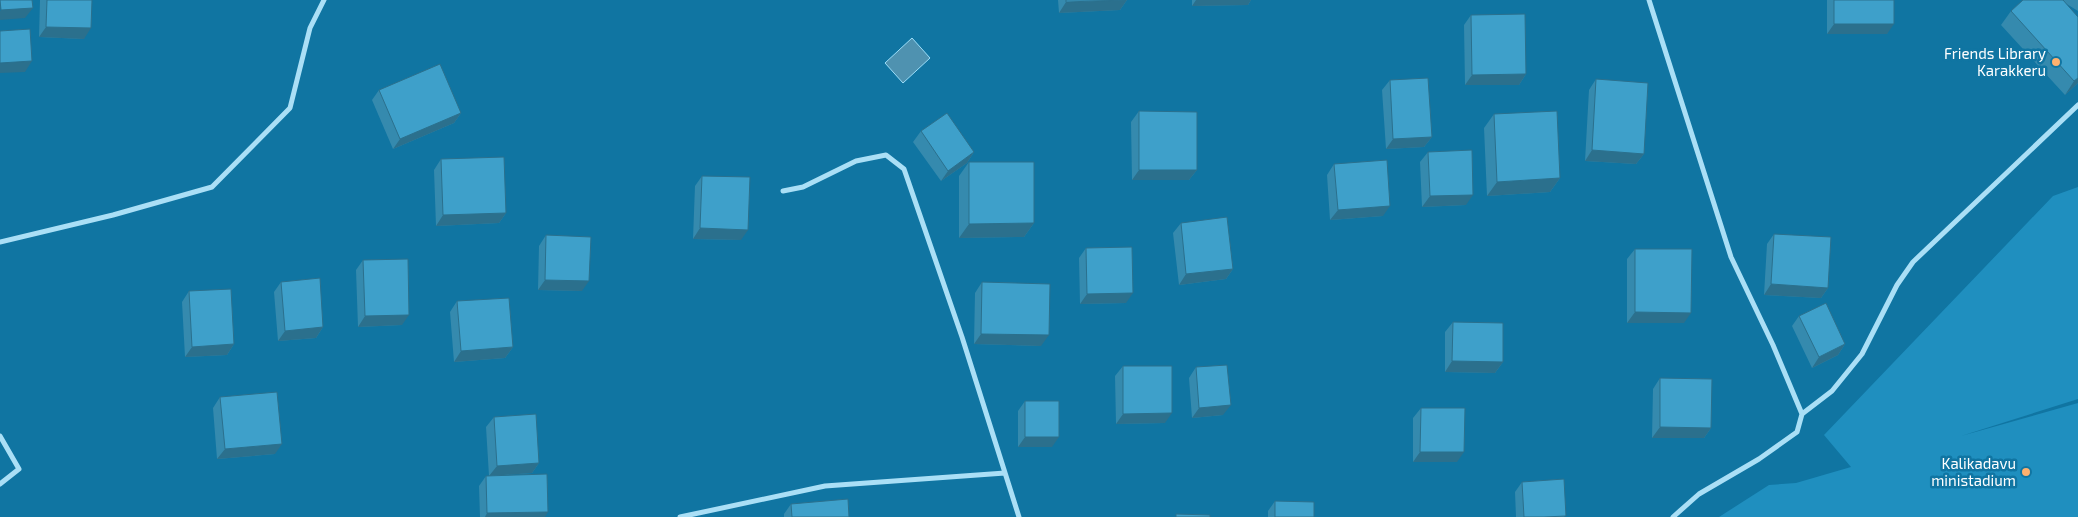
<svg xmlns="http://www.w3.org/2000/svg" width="2078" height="517" font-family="'Exo 2',sans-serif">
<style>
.green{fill:#1f8fbf}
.water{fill:#4f92b0;stroke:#9cdef9}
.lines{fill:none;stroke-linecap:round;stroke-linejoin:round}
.street{stroke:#aadff6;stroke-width:5}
.wall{fill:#358aae}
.shaded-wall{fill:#2b708d}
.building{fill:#3ea0ca;stroke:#2b708d}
.poi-dot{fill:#ffb16e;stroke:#1075a2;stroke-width:2}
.labels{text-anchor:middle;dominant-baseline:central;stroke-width:5;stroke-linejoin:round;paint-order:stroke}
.poi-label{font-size:15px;fill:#fff;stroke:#1075a2;text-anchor:end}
</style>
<rect width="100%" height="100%" fill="#1075a2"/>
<path class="green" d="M2078,187v212l-117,37 117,-33v114h-359l50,-32 27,-2 55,-16 -27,-32 229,-239z"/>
<path class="water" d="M912,38l18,20 -27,25 -18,-20z"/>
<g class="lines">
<path class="street" d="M1649,0l82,257 42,88 29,69 -5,18 -38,27 -60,35 -26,23
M783,191l20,-4 53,-26 30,-6 18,14 58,168 57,180
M0,242l113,-27 99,-28 78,-79 20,-80 14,-28
M1802,414l30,-23 30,-37 35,-69 16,-23 165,-157
M0,436l19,33 -19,15
M680,517l145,-31 180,-13"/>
</g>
<path class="wall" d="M40,0h52l-8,39 -45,-2z
M1058,0h69l-7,10 -61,3z
M1192,0h59l-3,5 -56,1z
M1827,0h67l-7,34h-60z
M2023,0h55v11l-13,-8 13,80 -13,12 -64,-70 10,-14z
M1471,15l55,59 -7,11h-54l-1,-60z
M1596,79l48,75 -8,10 -51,-3 4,-71z
M1390,80l42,57 -8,10 -38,2 -4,-59z
M379,90l82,23 -7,10 -61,26 -21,-49z
M1139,111l58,59 -8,10h-57l-1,-58z
M1494,114l66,64 -10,14 -63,4 -3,-68z
M921,131l53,21 -7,11 -26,18 -28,-39z
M1428,152l38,53 -44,2 -2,-45z
M441,159l65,54 -7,10 -63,3 -2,-56z
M969,162l65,61 -10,14 -65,1v-62z
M1334,164l49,52 -53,4 -3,-45z
M702,176l39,64 -48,-1 2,-53z
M1181,223l52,46 -7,10 -47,6 -6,-52z
M1774,234l54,54 -7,10 -57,-3 3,-51z
M546,235l36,56 -44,-1 1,-44z
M1086,248l40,55 -46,1 -1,-46z
M1635,249l49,74h-57v-64z
M363,260l39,65 -44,2 -2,-57z
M281,282l42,45 -7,11 -38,3 -4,-49z
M982,282l59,64 -67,-2 1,-51z
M189,291l45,53 -7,11 -42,2 -3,-55z
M457,301l56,46 -8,11 -51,4 -4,-50z
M1799,316l46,28 -7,11 -26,13 -20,-42z
M1453,322l50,40 -8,11 -50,-1v-40z
M1123,366l42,57 -49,1 -1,-48z
M1196,367l27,48 -31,3 -3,-40z
M1660,378l51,50 -7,10h-52l1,-49z
M220,397l55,57 -58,5 -4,-51z
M1025,401l27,46h-34v-36z
M1421,408l36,54h-44v-44z
M494,417l45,46 -7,10 -39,3 52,41h-65l-1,-31 7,-10h3l-3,-49z
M1522,482l43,35h-49l-1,-25z
M1275,501l39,16h-46v-6z
M791,504l58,13h-65v-3z"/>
<path class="shaded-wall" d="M1127,0l-7,10 -61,3 7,-11z
M1196,0h55l-3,5 -56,1z
M33,8l-8,10 -25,2v-9l1,-1z
M1834,24h60l-7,10h-60z
M46,27l45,1 -7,11 -45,-2z
M32,61l-7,11 -25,1v-10z
M1526,74l-7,11h-54l7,-10z
M2078,78v5l-13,12 9,-14z
M461,113l-7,10 -61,26 7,-10z
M1432,137l-8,10 -38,2 7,-10z
M1592,150l52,4 -8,10 -51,-3z
M974,152l-7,11 -26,18 7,-10z
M1139,170h58l-8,10h-57z
M1560,178l-10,14 -63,4 10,-14z
M1473,195l-7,10 -44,2 8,-11z
M1390,206l-7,10 -53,4 8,-10z
M506,213l-7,10 -63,3 7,-11z
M1034,223l-10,14 -65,1 10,-14z
M700,228l48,2 -7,10 -48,-1z
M1233,269l-7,10 -47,6 7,-11z
M545,280l44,1 -7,10 -44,-1z
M1771,284l57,4 -7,10 -57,-3z
M1133,293l-7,10 -46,1 7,-10z
M1635,312l56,1 -7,10h-57z
M409,315l-7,10 -44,2 7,-11z
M323,327l-7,11 -38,3 7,-10z
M981,334l68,1 -8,11 -67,-2z
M234,344l-7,11 -42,2 7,-10z
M1845,344l-7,11 -26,13 7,-11z
M513,347l-8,11 -51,4 7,-11z
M1452,361l51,1 -8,11 -50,-1z
M1231,405l-8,10 -31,3 7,-10z
M1172,413l-7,10 -49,1 7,-10z
M1660,427l51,1 -7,10h-52z
M1025,437h34l-7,10h-34z
M282,444l-7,10 -58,5 8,-10z
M1420,452h44l-7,10h-44z
M539,463l-7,10 -43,3 8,-10z
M548,512l-3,5h-60l2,-4z"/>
<path class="building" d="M0,0h32l1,8 -32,2z
M47,0h45l-1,28 -45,-1z
M1066,0h60l-60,2z
M1834,0h60v24h-60z
M2023,0h40l15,17v61l-4,3 -63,-70z
M1525,14l1,60 -54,1 -1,-60z
M30,29l2,32 -32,2v-32z
M440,64l21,49 -61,26 -21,-49z
M1428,78l4,59 -39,2 -3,-59z
M1596,79l52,4 -4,71 -52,-4z
M1139,111l58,1v58h-58z
M1557,111l3,67 -63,4 -3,-68z
M947,113l27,39 -26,19 -27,-40z
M1472,150l1,45 -43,1 -2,-44z
M504,157l2,56 -63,2 -2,-56z
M1387,160l3,46 -52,4 -4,-46z
M969,162h65v61l-65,1z
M702,176l48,1 -2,53 -48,-2z
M1227,217l6,52 -47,5 -5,-51z
M1774,234l57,3 -3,51 -57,-4z
M546,235l45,2 -2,44 -44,-1z
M1132,247l1,46 -46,1 -1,-46z
M1635,249h57l-1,64 -56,-1z
M408,259l1,56 -44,1 -2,-56z
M320,278l3,49 -38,4 -4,-49z
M982,282l68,2 -1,51 -68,-1z
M231,289l3,55 -42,3 -3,-56z
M509,298l4,49 -52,4 -4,-50z
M1826,303l19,41 -26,13 -20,-41z
M1453,322l50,1v39l-51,-1z
M1227,365l4,40 -32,3 -3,-41z
M1123,366h49v47l-49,1z
M1660,378l52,1 -1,49 -51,-1z
M277,392l5,52 -57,5 -5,-52z
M1025,401h34v36h-34z
M1421,408h44l-1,44h-44z
M536,414l3,49 -42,3 -3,-49z
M547,474l1,38 -61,1 -1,-37z
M1564,479l2,37 -22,1h-20l-2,-35z
M848,499l1,18h-57l-1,-13z
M1275,501l39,1v15h-39z
M1176,514l34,1v2h-34z"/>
<g class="poi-dot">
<circle cx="2056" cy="62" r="5"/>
<circle cx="2026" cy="472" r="5"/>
</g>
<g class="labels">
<g class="poi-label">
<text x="2046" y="53">Friends Library<tspan x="2046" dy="17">Karakkeru</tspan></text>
<text x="2016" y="463">Kalikadavu<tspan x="2016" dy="17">ministadium</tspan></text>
</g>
</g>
</svg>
